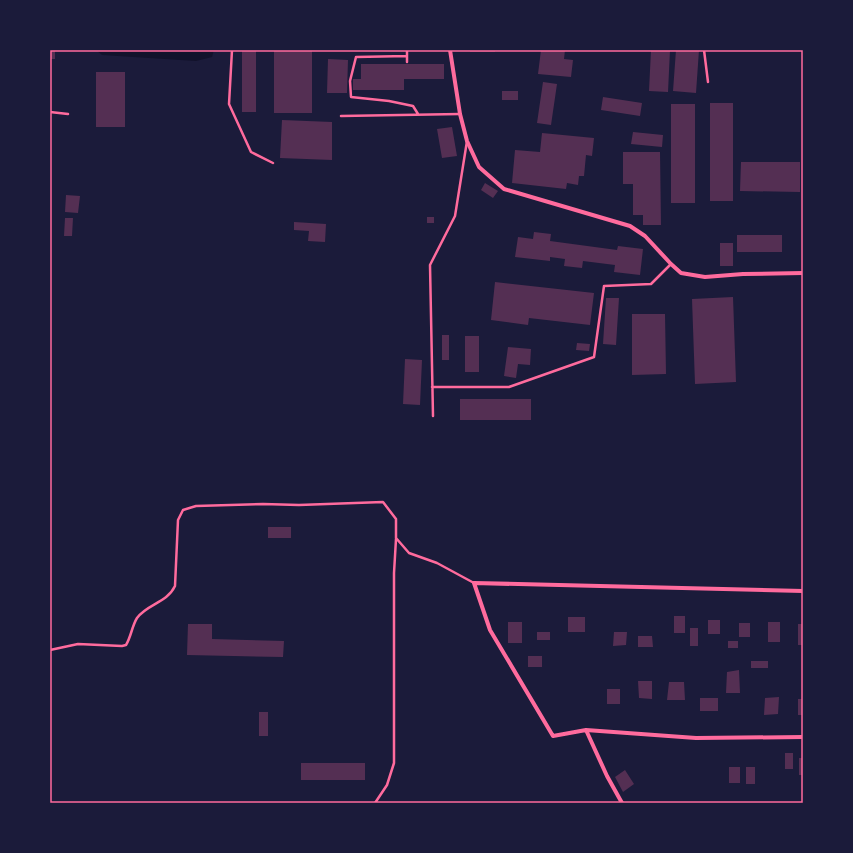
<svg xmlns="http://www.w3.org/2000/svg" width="853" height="853" font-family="Raleway,sans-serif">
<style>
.water{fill:#12122b}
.building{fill:#542f53}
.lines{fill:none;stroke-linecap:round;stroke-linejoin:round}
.service{stroke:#ff6b9d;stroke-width:2.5}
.minor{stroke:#ff6b9d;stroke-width:4}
.neatline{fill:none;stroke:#ff6b9d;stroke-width:1.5}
</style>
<rect width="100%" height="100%" fill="#1b1b3a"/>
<path class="water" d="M96,50h118l-2,7 -16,4 -94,-6z"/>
<path class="building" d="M50,50h5v9h-5z
M242,50h14v62h-14z
M274,50h38v63h-38z
M470,50h25v2h-25z
M541,50h24l-1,9 9,1 -2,17 -33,-3z
M651,50h19l-2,42 -19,-1z
M676,50h23l-3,43 -23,-2z
M328,59l20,1 -1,33h-20z
M361,64h83v15h-40v11h-51v-11h8z
M96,72h29v55h-29z
M543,82l14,2 -6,41 -14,-2z
M502,91h16v9h-16z
M603,97l39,6 -2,13 -39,-6z
M710,103h23v98h-23z
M671,104h24v99h-24z
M282,120l50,2v38l-52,-2z
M452,127l5,29 -15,2 -5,-29z
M633,132l30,3 -1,12 -31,-3z
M542,133l52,5 -2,18 -6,-1 -2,21h-5l-1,9 -11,-2 -1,6 -54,-6 3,-33 25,2z
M623,152h37l1,73h-18v-10h-10v-31h-10z
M741,162h59v30l-60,-1z
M485,183l13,8 -5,7 -12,-8z
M66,195l14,1 -2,17 -13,-1z
M427,217h7v6h-7z
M65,218h8l-1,18h-8z
M294,222l32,2 -1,18 -17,-1 1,-10 -15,-1z
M534,232l17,2 -1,7 67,9 1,-4 25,3 -3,26 -26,-3 1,-7 -32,-4 -1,7 -18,-2 1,-7 -15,-2v4l-35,-4 3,-20 15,2z
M737,235h45v17h-45z
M720,243h13v23h-13z
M495,282l99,11 -4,32 -61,-7 -1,7 -37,-5z
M733,297l3,85 -41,2 -3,-85z
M606,298h13l-3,47 -13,-1z
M632,314h33l1,60 -34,1z
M442,335h7v25h-7z
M465,336h14v36h-14z
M577,343l13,1 -1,7 -13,-1z
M508,347l23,2 -1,16 -12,-1 -2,14 -12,-2z
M405,359l17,1 -2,45 -17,-1z
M460,399h71v21h-71z
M268,527h23v11h-23z
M674,616h11v17h-11z
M568,617h17v15h-17z
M708,620h12v14h-12z
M508,622h14v21h-14z
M768,622h12v20h-12z
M739,623h11v14h-11z
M188,624h24v15l72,2 -1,16 -96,-2z
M798,624h5v21h-5z
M690,628h8v18h-8z
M537,632h13v8h-13z
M614,632h13l-1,13 -13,1z
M638,636h14l1,11h-15z
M728,641h10v7h-10z
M528,656h14v11h-14z
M751,661h17v7h-17z
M739,670l1,23h-14l1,-21z
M638,681h14v18l-13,-1z
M669,682h15l1,18h-18z
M607,689h13v15h-13z
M779,697l-1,17 -14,1 1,-17z
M700,698h18v13h-18z
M798,699h5v16h-5z
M259,712h9v24h-9z
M785,753h8v16h-8z
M799,758h4v17h-4z
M301,763h64v17h-64z
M729,767h11v16h-11z
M746,767h9v17h-9z
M625,770l9,14 -11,8 -8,-15z"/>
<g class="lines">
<path class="service" d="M232,50l-3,54 22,48 22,11
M704,50l4,32
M407,56l-51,1 -6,24 1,16 38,4 24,5 5,8
M407,62v-12
M50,112l18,2
M341,116l119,-2
M432,387h77l85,-30 10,-71 47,-2 20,-20
M433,416l-3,-151 25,-49 12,-75
M50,650l28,-6 44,2 4,-1c5,-8 6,-19 11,-27 10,-14 30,-15 38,-32l3,-66 5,-10 13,-4 67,-2 36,1 84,-3 13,17v19l13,15 28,10 37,20
M375,803l12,-18 7,-22v-190l2,-34"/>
<path class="minor" d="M450,50l10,64 7,27 12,26 25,22 126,37 15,10 26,28 10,9 24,4 38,-3 60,-1
M586,730l110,8 107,-1
M622,803l-15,-27 -21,-46 -33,6 -63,-106 -16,-47 329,8"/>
</g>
<rect width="853" height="853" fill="none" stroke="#1b1b3a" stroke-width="102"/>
<rect x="51" y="51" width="751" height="751" class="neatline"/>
</svg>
